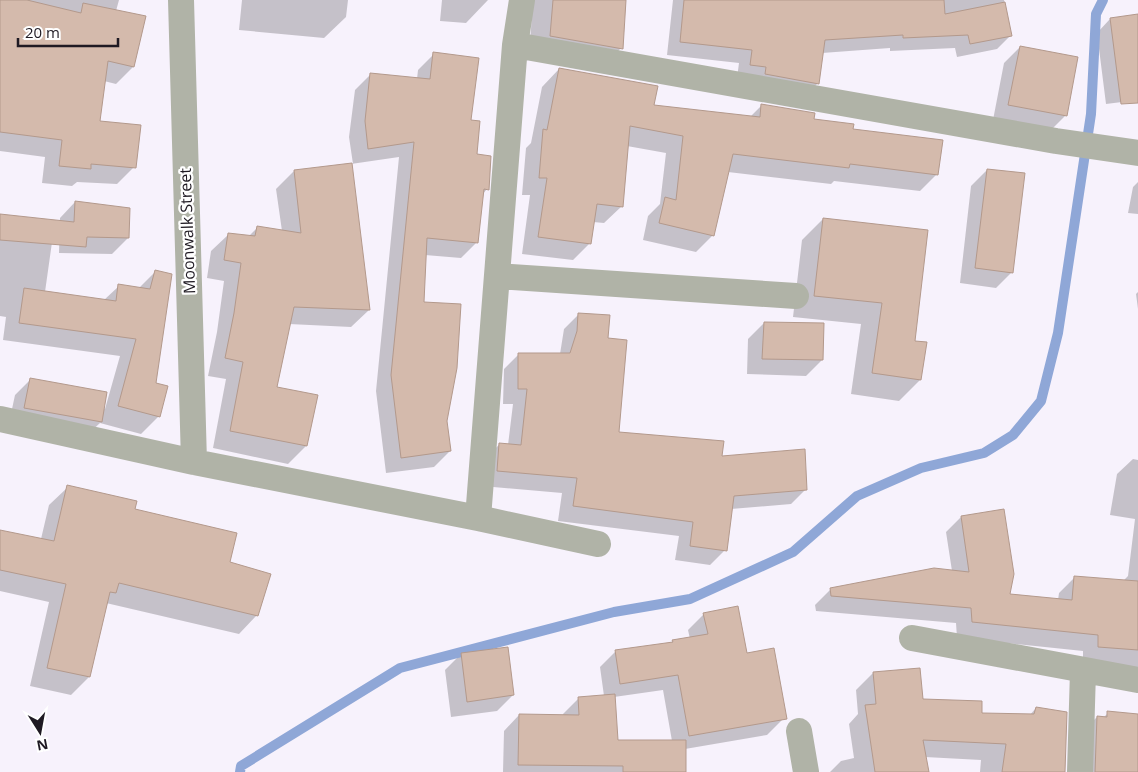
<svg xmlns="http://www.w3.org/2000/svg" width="1138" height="772" font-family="'Open Sans',sans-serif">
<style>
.shadow{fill:#0003;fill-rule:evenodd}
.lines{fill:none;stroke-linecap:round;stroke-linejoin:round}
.stream{stroke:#8fa7d7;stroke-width:10}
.building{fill:#d4baac;stroke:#b3998c}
.minor{stroke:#b0b3a7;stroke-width:26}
.labels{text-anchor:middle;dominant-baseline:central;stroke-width:4.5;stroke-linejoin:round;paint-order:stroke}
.street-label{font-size:16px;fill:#1f1a23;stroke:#fff}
</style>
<rect width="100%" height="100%" fill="#f7f2fc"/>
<path class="shadow" d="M0,0h119l-3,11 17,56 -17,17 -12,-3 -5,41 35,45 -17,17 -40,-2 -5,4 -30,-3 3,-26 -45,-6z
M242,0h106l-2,17 -22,21 -85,-8z
M442,0h46l-22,23 -26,-2z
M533,0h92l-4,48 -21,22 -71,-13z
M673,0h331l7,35 -14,14 -40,8 -2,-9 -65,3v-3l-68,5 -4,30 -14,14 -67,-19 2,-15 -72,-8z
M1138,15v85l-32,4 -9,-71 13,-14z
M1020,47l46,68 -16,16 -57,-11 11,-57z
M434,54l36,67 6,34 11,34 -5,6 -6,48 -15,15 -36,-3 -2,48 23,118 4,30 -16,16 -48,6 -10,-82 23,-234 -48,7 18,146 -18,17 -62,-3 -13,64 41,8 -11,50 -18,18 -75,-16 13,-69 -18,-3 9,-44 7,-51 -17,-3 4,-27 18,-17 19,3 9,-9 25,3 -6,-42 18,-18 59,-7 -4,-27 6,-47 16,-16 46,5 1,-9z
M559,69l94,37 97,11 12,-12 90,25 85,44 -17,17 -86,-10 -3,3 -103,-12 -15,63 -17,17 -53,-12 5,-24 12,-12 6,-51 -39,-7 -5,60 -18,17 -11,-1 -3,21 -17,17 -51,-6 8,-59h-8l4,-47 5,-5 11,-56z
M987,170l25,102 -16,16 -36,-5 11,-97z
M1138,182v32l-10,-1 5,-26z
M75,202l53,36 -16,16 -53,-1 1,-35z
M0,215l55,6 -10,71 59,8 15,-14 20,2 17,-17 -1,113 4,32 -18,18 -41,-11 -15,14 -76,-14 6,-28 15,-15 75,29 15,-53 -117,-16 3,-23 -6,-1z
M823,219l90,123 7,38 -21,21 -48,-7 10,-70 -68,-7 9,-77z
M1138,292v17l-2,-15z
M579,314l28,26 11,93 103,24 85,32 -15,15 -60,5 -6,41 -15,15 -35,-5 4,-24 -121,-15 4,-28 -80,-7 2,-27 16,-15 8,1 5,-41h-10l1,-35 15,-15h41l4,-25z
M764,323l58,37 -16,16 -59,-2 1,-35z
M1133,459l5,1v214l-55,-12v-11l-126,-13 -1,-15 -140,-12 -1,-6 16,-16 121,-18 -6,-39 15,-15 48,78 49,5 1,-7 15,-15 49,3 5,-5 7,-57 -25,-4 7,-41z
M68,487l66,23 94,53 29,52 -18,19 -133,-31 -17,74 -18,18 -41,-9 19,-84 -49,-11v-60l41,8 8,-34z
M704,614l42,41 37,64 -16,16 -82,14 -1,23h-181l1,-41 15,-16 44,1v-2l16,-16 25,-2 -4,-29 16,-16 55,-8 2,-2 17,-2 -2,-9zM663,690l9,51h-55l-3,-44z
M507,648l6,47 -16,16 -46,6 -6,-47 16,-16z
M873,673l49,27 58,14 49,2 7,-8 28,64h-84l1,-12 -56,-3 2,15h-97l11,-11 13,-3 -5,-34 9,-10 -2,-24z
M1108,713l30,2v57h-58l1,-39 16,-16 6,1z"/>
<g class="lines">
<path class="stream" d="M240,772l1,-6 159,-98 214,-56 76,-13 103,-47 64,-56 64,-28 63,-15 29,-18 28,-34 17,-68 33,-219 5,-100 7,-14"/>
</g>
<path class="building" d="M0,0h27l54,13 2,-10 63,13 -12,51 -26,-6 -8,60 41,4 -5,43 -45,-4v5l-32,-3 3,-26 -62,-8z
M553,0h73l-3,49 -73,-13z
M684,0h260l1,14 60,-12 7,34 -42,8 -2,-9 -65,3v-3l-78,5 -6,44 -54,-10 1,-7 -16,-2 2,-15 -72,-8z
M1138,14v89l-17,1 -11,-86z
M1020,46l58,11 -11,59 -59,-11z
M433,52l46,6 -8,62 9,1 -3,33 14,2 -2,34 -5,-1 -6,54 -51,-5 -3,64 37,2 -4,64 -10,53 4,30 -50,7 -10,-83 23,-233 -46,7 -3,-28 5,-48 60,6z
M559,68l99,18 -4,19 106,12 1,-13 54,9 -1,6 40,5 -1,5 90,11 -5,35 -88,-11 -1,4 -116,-14 -19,82 -55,-13 6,-26 11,3 7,-64 -53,-10 -7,81 -26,-3 -6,40 -53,-7 9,-59h-8l4,-49 4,1z
M352,163l18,147 -76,-3 -17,80 41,8 -11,51 -77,-15 13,-69 -18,-4 9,-45 7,-50 -17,-3 4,-27 27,3 2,-10 44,7 -7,-63z
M987,169l38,4 -12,100 -38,-5z
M75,201l55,7 -1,30 -42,-1 -1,10 -86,-7v-26l74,8z
M823,218l105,12 -13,111 12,1 -6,38 -49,-7 10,-70 -68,-7z
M155,270l17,4 -16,109 12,3 -8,31 -42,-11 18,-67 -117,-16 5,-35 92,13 2,-17 32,5z
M578,313l32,2 -2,23 19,2 -8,92 105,9 -2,15 83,-7 2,41 -73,6 -7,55 -37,-5 3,-24 -120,-16 4,-28 -80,-7 2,-28 22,2 6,-56h-9v-36h52l7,-22z
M764,322l60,1 -1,37 -61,-1z
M30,378l77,14 -5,30 -78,-14z
M67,485l70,16 -2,8 102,24 -7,29 41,12 -13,42 -139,-33 -3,10 -6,-1 -20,85 -43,-9 19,-84 -66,-14v-40l54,11z
M1004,509l10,65 -4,20 62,6 2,-24 64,5v69l-40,-3v-12l-126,-13 -1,-14 -140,-12 -1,-8 104,-20 35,4 -8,-56z
M738,606l9,47 27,-5 13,71 -98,17 -11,-61 -58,9 -5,-34 58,-8 -1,-2 36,-6 -5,-21z
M508,647l6,48 -47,7 -6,-49z
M920,668l3,31 59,2v12l52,1 2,-7 31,5 -2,60h-63l4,-28 -83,-4 6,32h-54l-10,-67 11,-1 -3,-32z
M615,694l3,46h68v32h-63v-6l-105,-1 1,-51 60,1 -1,-18z
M1107,711l31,3v58h-43l2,-56 10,1z"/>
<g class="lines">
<path class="minor" d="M181,0l13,462
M515,45l541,96 82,12
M497,276l299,20
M0,419l194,43 284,56 120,26
M478,518l37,-473 7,-45
M912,638l226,42
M799,731l7,41
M1080,772l3,-101"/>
</g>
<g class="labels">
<g class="street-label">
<text transform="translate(187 231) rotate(-92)">Moonwalk Street</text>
</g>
</g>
<g transform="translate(40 732) rotate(169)" stroke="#ffffff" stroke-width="4" paint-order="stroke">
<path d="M0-4L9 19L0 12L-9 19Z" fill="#1f1a23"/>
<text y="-8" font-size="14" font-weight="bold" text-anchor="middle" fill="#1f1a23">N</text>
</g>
<path d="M18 38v8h100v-8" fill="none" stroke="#1f1a23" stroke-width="2.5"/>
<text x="25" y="38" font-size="15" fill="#1f1a23" stroke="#ffffff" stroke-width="4" paint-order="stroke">20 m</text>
</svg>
